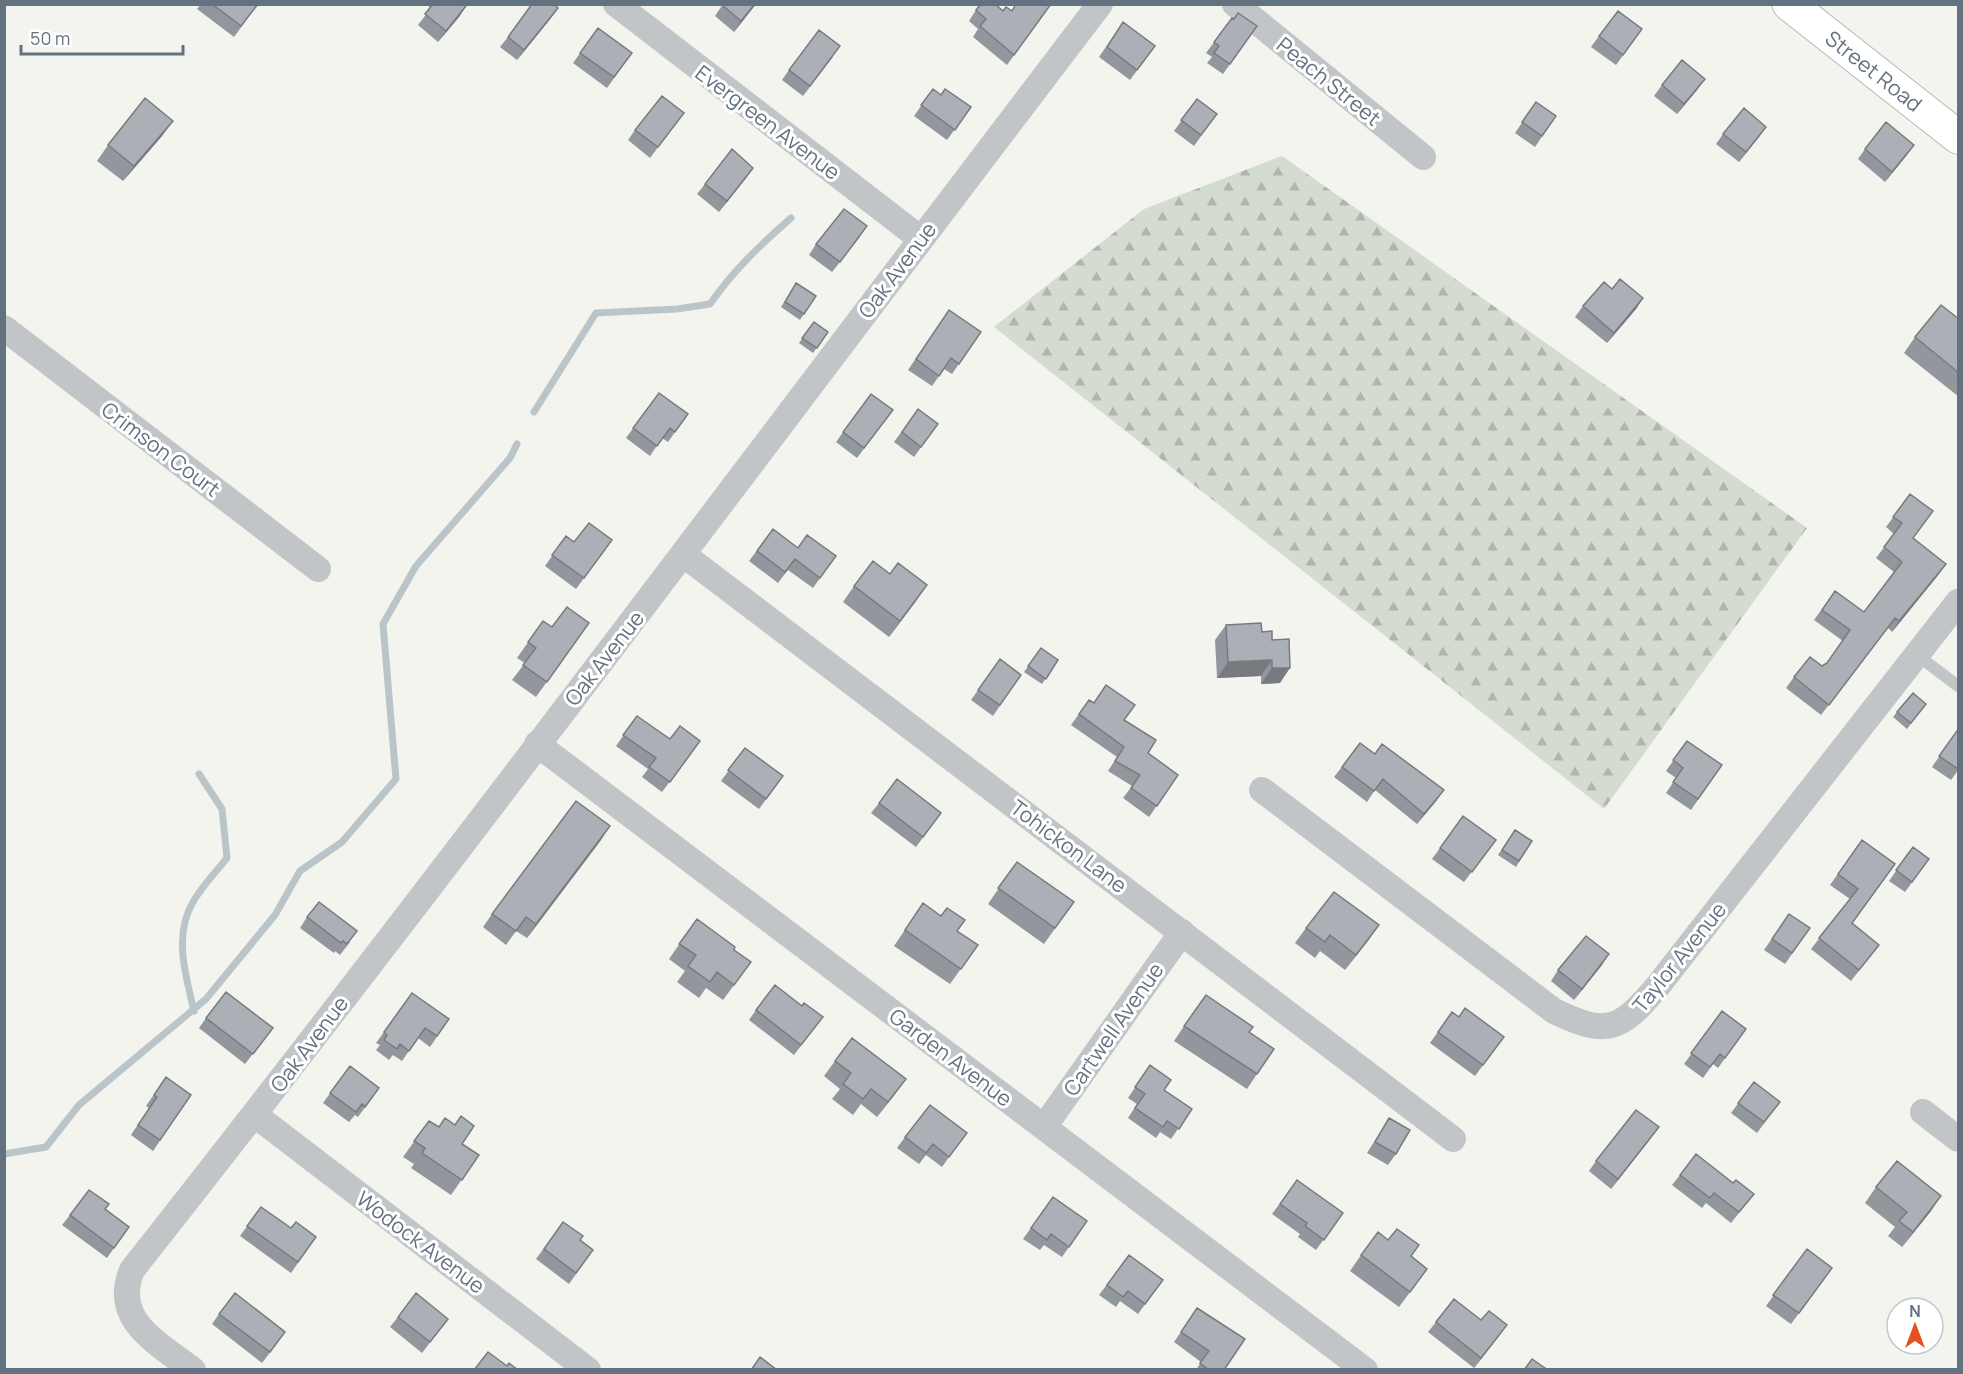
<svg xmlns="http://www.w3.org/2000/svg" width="1963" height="1374" font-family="Manrope,sans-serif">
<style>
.forest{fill:url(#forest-firs)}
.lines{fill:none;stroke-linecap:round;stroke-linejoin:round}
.stream{stroke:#bac5ca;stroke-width:7}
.secondary-casing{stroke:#b4b8bc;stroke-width:35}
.service{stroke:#c1c5c8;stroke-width:12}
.minor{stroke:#c1c5c8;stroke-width:26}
.secondary{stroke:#fff;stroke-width:33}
.wall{fill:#92979d}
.shaded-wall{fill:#777b7f}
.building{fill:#aab0b6;stroke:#777b7f;stroke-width:1.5}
.labels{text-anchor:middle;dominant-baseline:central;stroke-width:6;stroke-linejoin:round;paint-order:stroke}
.street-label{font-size:21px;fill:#637281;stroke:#fff}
</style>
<defs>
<pattern id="forest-firs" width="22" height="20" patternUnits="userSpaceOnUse" patternTransform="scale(1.5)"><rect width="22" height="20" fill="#d4dbd0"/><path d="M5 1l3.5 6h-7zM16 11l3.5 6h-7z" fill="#b0b6ae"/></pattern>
</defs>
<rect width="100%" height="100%" fill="#f4f4ef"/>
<path class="forest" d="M1282,156l525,372 -203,281 -610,-482 150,-118z"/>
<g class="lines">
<path class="stream" d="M534,412l62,-99 81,-4 33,-5c23,-33 50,-59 81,-86
M194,1011c-8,-35 -21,-75 -1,-109 9,-16 23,-30 34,-44l-5,-49 -23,-35
M4,1154l42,-7 33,-42 127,-106 69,-84 25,-44 42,-29 54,-63 -13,-155 33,-58 94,-108 7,-14"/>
<defs>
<g id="secondary">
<path id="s1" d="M1789,4l169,133"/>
</g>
</defs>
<use href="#secondary" class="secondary-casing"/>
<path class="service" d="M1917,655l41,31"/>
<path class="minor" d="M616,4l305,235
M1235,4l188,153
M4,328l314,241
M684,555l769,584
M537,744l828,626
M1262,790l292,221c54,26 66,19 103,-24l301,-385
M1923,1112l35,27
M255,1115l333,255
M1044,1127l138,-195
M193,1370c-35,-27 -82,-50 -61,-100 329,-417 645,-843 968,-1266"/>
<use href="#secondary" class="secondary"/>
</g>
<path class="wall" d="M201,4h57l-24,33 -37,-28z
M426,4h38l2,2 -7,11 -21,25 -20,-17 13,-17z
M723,4h33l-22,28 -19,-16z
M1051,4l-44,61 -34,-28 5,-8 -9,-8 7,-11 36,1z
M551,18l-34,42 -17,-13 8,-10z
M1232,18l2,1 23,7 -34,48 -16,-11 5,-6 -6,-4z
M1123,22l32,24 -25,34 -31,-23z
M598,28l34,25 -25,35 -34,-25z
M1642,29l-26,36 -25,-18 8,-11z
M833,57l-30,39 -21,-16 7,-10z
M1705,79l-8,11 -20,24 -23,-18 8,-11z
M933,89l8,6 30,12 -24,33 -33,-24z
M1197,99l20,15 -23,32 -20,-15z
M1536,102l20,14 -21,31 -20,-14z
M684,113l-34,45 -22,-18 7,-10z
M1766,127l-27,35 -23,-18 7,-10z
M162,136l-39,45 -26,-20 11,-16z
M1914,145l-29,37 -27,-23 7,-10z
M746,178l-27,34 -22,-18 8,-10z
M860,237l-28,35 -23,-17 7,-11z
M796,283l20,13 -16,24 -19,-13z
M1612,289l31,9 -7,11 -29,34 -32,-26 8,-11z
M949,310l32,22 -29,42 -8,-5 -12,17 -24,-16z
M1959,319v78l-55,-44 11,-16z
M814,322l14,10 -15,21 -14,-10z
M659,393l29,21 -20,28 -6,-4 -12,18 -24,-18z
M871,394l22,16 -36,48 -21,-16z
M918,409l20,15 -24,33 -20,-15z
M1910,494l3,44 26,36 -47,58 -4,-4 -67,87 -35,-27 8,-11 28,-11 5,-3 16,-22 -29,-21 21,-29 29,21 30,-40 -18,-14 18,-24 -8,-7z
M773,529l25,19 38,8 -23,32 -25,-18 -10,13 -29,-22z
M566,536l8,6 38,-2 -36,49 -31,-23z
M890,574l26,27 -27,36 -46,-35 11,-16z
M543,621l9,6 37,-4 -53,74 -24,-17 13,-17 -8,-5z
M1226,625l36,7 10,8 8,43 -19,1v-8l-44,2 -2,-38z
M1041,648l17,12 -16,24 -18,-12z
M1000,659l21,16 -28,41 -22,-16z
M1089,700l35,20 24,33 30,22 -29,42 -26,-19 9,-12 -24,-15 9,-14 -46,-32z
M1926,704l-19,25 -14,-12 4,-5z
M637,716l33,23 30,2 -38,51 -20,-15 6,-8 -32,-23z
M1959,728v41l-8,11 -19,-13z
M1687,741l35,24 -31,45 -25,-17 10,-15 -10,-7z
M1360,743l77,57 -20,24 -42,-34 -8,12 -33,-25z
M745,748l38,28 -24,33 -38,-28z
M879,803l62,10 -25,34 -45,-34z
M1463,816l33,24 -32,42 -32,-23z
M1515,830l17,11 -16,26 -18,-12z
M601,840l-74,98 -11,-7 -10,14 -23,-18 9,-13z
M1862,840l33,24 -43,60 27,21 -28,36 -40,-32 39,-50 -20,-14z
M1913,847l16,12 -24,33 -16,-11z
M1017,862l57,40 -30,42 -56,-40z
M923,903l34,28 21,14 -28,39 -56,-38z
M1789,914l21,14 -25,36 -21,-14z
M307,917l43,25 -10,13 -5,-4 -1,2 -34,-25z
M697,919l37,31 17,12 -28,38 -17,-12 -7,10 -22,-16 8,-11 -16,-12z
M1379,925l-34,45 -25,-19 -5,7 -20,-15 11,-15z
M1602,965l-28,35 -23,-19 7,-11z
M412,993l37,26 -19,28 -12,-9 -16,23 -9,-6 -4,5 -13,-10 4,-5 -4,-2z
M802,1006l21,11 -29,38 -45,-35 7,-10z
M1722,1011l24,18 -28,39 -5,-4 -10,14 -19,-14z
M1452,1012l7,5 45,20 -29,39 -45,-33z
M206,1018l67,10 -28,36 -46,-36z
M1184,1026l65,6 8,42 -10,15 -73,-48z
M835,1061l60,33 -18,23 -16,-13 -8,11 -21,-16 8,-10 -16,-13z
M1150,1065l14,25 28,19 -21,30 -11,-7 -4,6 -28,-20 9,-14 -9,-6z
M350,1066l29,22 -21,29 -3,-2 -6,7 -26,-19z
M166,1077l25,18 -38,56 -22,-16 18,-27 -3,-2z
M1754,1082l26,20 -23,31 -26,-20z
M1389,1118l7,36 -8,11 -21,-12z
M429,1121l50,34 -28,40 -40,-27 3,-4 -11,-7z
M905,1137l54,6 -17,24 -16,-12 -7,9 -22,-16z
M1651,1138l-40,51 -22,-18 7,-10z
M1680,1175l53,8 21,11 -23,29 -25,-20 -4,5 -30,-23z
M1297,1180l46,33 -27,37 -18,-13 2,-3 -28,-20z
M1876,1187l55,24 -29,36 -14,-11 7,-9 -30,-24z
M1053,1197l34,24 -25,36 -18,-12 -4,5 -17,-11z
M261,1207l30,21 25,9 -25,36 -51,-37z
M106,1210l23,17 -22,31 -45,-33 8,-10z
M563,1222l17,18 13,10 -24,34 -33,-25z
M1807,1249l25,19 -41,56 -25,-18z
M1129,1255l34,25 -25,34 -18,-13 -4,6 -17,-12z
M1361,1255l50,1 5,28 -17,23 -49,-36z
M1197,1308l27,62h-28l5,-8 -27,-20z
M219,1314l59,28 -16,21 -50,-39z
M398,1317l50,2 -26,34 -32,-26z
M1436,1322l63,14 -25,32 -46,-36z"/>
<path class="shaded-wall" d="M755,4h1l-22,28 7,-11z
M466,6l-7,11 -21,25 8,-11z
M558,8l-7,10 -34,42 7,-10z
M1705,79l-8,11 -20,24 7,-10z
M173,121l-11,15 -39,45 11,-15z
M1766,127l-7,10 -20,25 7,-10z
M1914,145l-7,10 -22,27 7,-10z
M753,168l-7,10 -27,34 8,-11z
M1643,298l-7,11 -29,34 7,-10z
M1946,564l-7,10 -47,58 7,-11z
M927,585l-11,16 -27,36 11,-16z
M1272,660l-11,16 -44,2 11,-16z
M1272,668h18l-10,15 -19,1z
M1444,790l-7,10 -20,24 7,-10z
M610,826l-9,14 -74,98 9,-14z
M1379,925l-11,16 -23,29 11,-15z
M1609,954l-7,11 -28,35 8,-11z
M906,1079l-11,15 -18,23 11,-15z
M1659,1127l-8,11 -40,51 7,-10z
M1941,1196l-10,15 -29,36 11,-15z
M1507,1325l-8,11 -25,32 7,-10z"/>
<path class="building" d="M212,4h46l-17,22z
M433,4h31l2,2 -20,25 -21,-17z
M532,4h22l4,4 -34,42 -16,-13z
M723,4h32l-14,17 -19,-16z
M981,4h14l8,7 3,-4 6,4 4,-7h35l-37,51 -34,-29 6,-7 -10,-9z
M1618,11l24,18 -19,26 -24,-19z
M1238,13l19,13 -27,38 -16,-11 5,-7 -5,-4 18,-24 2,1z
M1123,22l32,24 -18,24 -30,-23z
M598,28l34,25 -18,24 -34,-24z
M819,30l21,16 -30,40 -21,-16z
M1682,60l23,19 -21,25 -22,-19z
M933,89l8,6 4,-6 26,18 -16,23 -34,-25z
M662,96l22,17 -26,34 -23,-17z
M145,98l28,23 -39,45 -26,-21z
M1197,99l20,15 -16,21 -20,-15z
M1536,102l20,14 -14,20 -20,-14z
M1744,108l22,19 -20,25 -23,-18z
M1886,122l28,23 -22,27 -27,-23z
M732,149l21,19 -26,33 -22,-17z
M844,209l23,17 -27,36 -24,-18z
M1620,279l23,19 -29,35 -31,-27 21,-24 8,7z
M796,283l20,13 -12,18 -19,-12z
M1941,305l18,14v54l-44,-36z
M949,310l32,22 -22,32 -8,-6 -12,18 -23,-17z
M814,322l14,10 -11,16 -15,-10z
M659,393l29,21 -13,18 -5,-4 -13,18 -24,-18z
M871,394l22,16 -29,38 -21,-16z
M918,409l20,15 -17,23 -19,-15z
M1910,494l23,17 -20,27 33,26 -47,57 -4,-3 -66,87 -35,-28 16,-20 12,9 5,-3 23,-33 -28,-20 13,-19 29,21 38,-50 -18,-15 18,-24 -9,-6z
M589,523l23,17 -28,38 -32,-23 14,-19 8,6z
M773,529l25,19 9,-13 29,21 -16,22 -25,-19 -10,13 -28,-21z
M873,561l17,13 8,-11 29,22 -27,36 -46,-35z
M567,607l22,16 -42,59 -24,-17 13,-17 -8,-6 15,-21 9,6z
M1261,623l1,9 10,-1v9l17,-1 1,29h-18v-8l-44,2 -2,-37z
M1041,648l17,12 -12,19 -18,-13z
M1000,659l21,16 -21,30 -22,-15z
M1106,685l29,20 -11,15 32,20 -8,13 30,22 -21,31 -26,-18 9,-13 -25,-14 9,-14 -45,-33 10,-14 5,3z
M1913,693l13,11 -15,19 -14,-11z
M637,716l33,23 10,-13 20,15 -30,41 -21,-15 7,-9 -33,-23z
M1959,728v41h-1l-19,-13z
M1687,741l35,24 -24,34 -25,-17 10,-14 -10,-8z
M1360,743l15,11 7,-10 62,46 -20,24 -41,-35 -9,12 -32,-24z
M745,748l38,28 -17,23 -38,-29z
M897,779l44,34 -18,24 -44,-34z
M576,801l34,25 -74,98 -10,-7 -10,14 -24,-17z
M1463,816l33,24 -24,32 -32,-24z
M1515,830l17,11 -13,20 -17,-11z
M1862,840l33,24 -43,59 27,22 -20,25 -40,-32 39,-49 -20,-15z
M1913,847l16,12 -17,23 -16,-12z
M1017,862l57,40 -19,26 -57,-40z
M1334,892l45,33 -23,30 -26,-20 -5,7 -19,-14z
M319,902l38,29 -10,13 -4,-3 -2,2 -34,-26z
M923,903l18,13 6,-8 18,12 -8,11 21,14 -17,24 -56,-39z
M1789,914l21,14 -18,25 -20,-14z
M697,919l38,28 -1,3 17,12 -17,23 -17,-13 -7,10 -22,-16 8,-11 -17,-11z
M1586,936l23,18 -27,35 -24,-19z
M775,985l27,21 2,-3 19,14 -22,28 -45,-35z
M226,992l47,36 -20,26 -47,-36z
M412,993l37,26 -12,17 -12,-8 -16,23 -9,-7 -3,5 -13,-9 3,-5 -3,-3z
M1206,995l47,32 -4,5 25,17 -17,25 -73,-48z
M1465,1008l39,29 -21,28 -45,-33 14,-20 7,5z
M1722,1011l24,18 -21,29 -5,-4 -10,13 -19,-14z
M852,1038l54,41 -18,23 -17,-13 -8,10 -20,-15 8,-11 -16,-12z
M1150,1065l21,15 -7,10 28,19 -13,20 -12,-8 -4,6 -28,-19 10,-14 -10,-7z
M350,1066l29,22 -14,19 -3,-3 -6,8 -26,-19z
M166,1077l25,18 -31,45 -22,-15 19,-28 -3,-2z
M1754,1082l26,20 -16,20 -26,-19z
M930,1105l37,28 -18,24 -16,-13 -7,9 -21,-16z
M1636,1110l23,17 -41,52 -22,-18z
M461,1116l13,10 -12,18 17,11 -17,25 -40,-27 3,-5 -11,-7 15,-20 10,6 6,-9 10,7z
M1389,1118l21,12 -14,24 -21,-12z
M1696,1154l37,29 3,-3 18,14 -15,18 -25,-19 -4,5 -30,-23z
M1897,1161l44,35 -28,36 -14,-11 8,-9 -31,-25z
M1297,1180l46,33 -19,27 -19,-14 2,-3 -27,-19z
M89,1190l20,14 -4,5 24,18 -15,21 -44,-33z
M1053,1197l34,24 -18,26 -18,-13 -4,6 -16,-12z
M261,1207l30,21 5,-6 20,15 -18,25 -51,-36z
M563,1222l20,14 -3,4 13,10 -17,23 -32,-24z
M1397,1229l22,16 -8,11 16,13 -17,23 -49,-37 17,-23 10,8z
M1807,1249l25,19 -33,45 -26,-18z
M1129,1255l34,25 -18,24 -17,-13 -5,6 -16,-12z
M235,1293l50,39 -15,20 -51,-38z
M416,1293l32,26 -18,23 -32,-25z
M1454,1299l27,21 8,-9 18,14 -26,33 -45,-36z
M1197,1308l48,31 -21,31h-15l-9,-7 9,-12 -28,-19z
M488,1352l19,14 2,-3 9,7h-44z
M760,1357l17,13h-26z
M1532,1359l16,11h-24z"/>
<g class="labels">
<g class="street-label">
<text stroke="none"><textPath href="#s1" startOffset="108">Street Road</textPath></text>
<text transform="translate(1329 81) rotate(39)">Peach Street</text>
<text transform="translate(768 122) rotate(37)">Evergreen Avenue</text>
<text transform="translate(897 270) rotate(-53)">Oak Avenue</text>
<text transform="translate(161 449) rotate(37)">Crimson Court</text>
<text transform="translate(604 658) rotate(-52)">Oak Avenue</text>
<text transform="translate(1069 846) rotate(37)">Tohickon Lane</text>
<text transform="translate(1679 957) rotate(-51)">Taylor Avenue</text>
<text transform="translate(1113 1029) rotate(-55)">Cartwell Avenue</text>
<text transform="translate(309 1044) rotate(-53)">Oak Avenue</text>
<text transform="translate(951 1057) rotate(37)">Garden Avenue</text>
<text transform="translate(421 1242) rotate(37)">Wodock Avenue</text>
</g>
</g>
<rect width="1963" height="1374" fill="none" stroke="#637281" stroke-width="12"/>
<g transform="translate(1915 1326)"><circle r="28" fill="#ffffff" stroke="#c1c7cd" stroke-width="1.5"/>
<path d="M0-4.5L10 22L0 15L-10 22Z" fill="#e25221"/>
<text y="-9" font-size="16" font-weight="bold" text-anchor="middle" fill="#637281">N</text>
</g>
<path d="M21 45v9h162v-9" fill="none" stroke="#637281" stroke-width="3"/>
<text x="30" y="45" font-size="18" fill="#637281" stroke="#ffffff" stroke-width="4.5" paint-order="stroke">50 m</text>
</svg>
